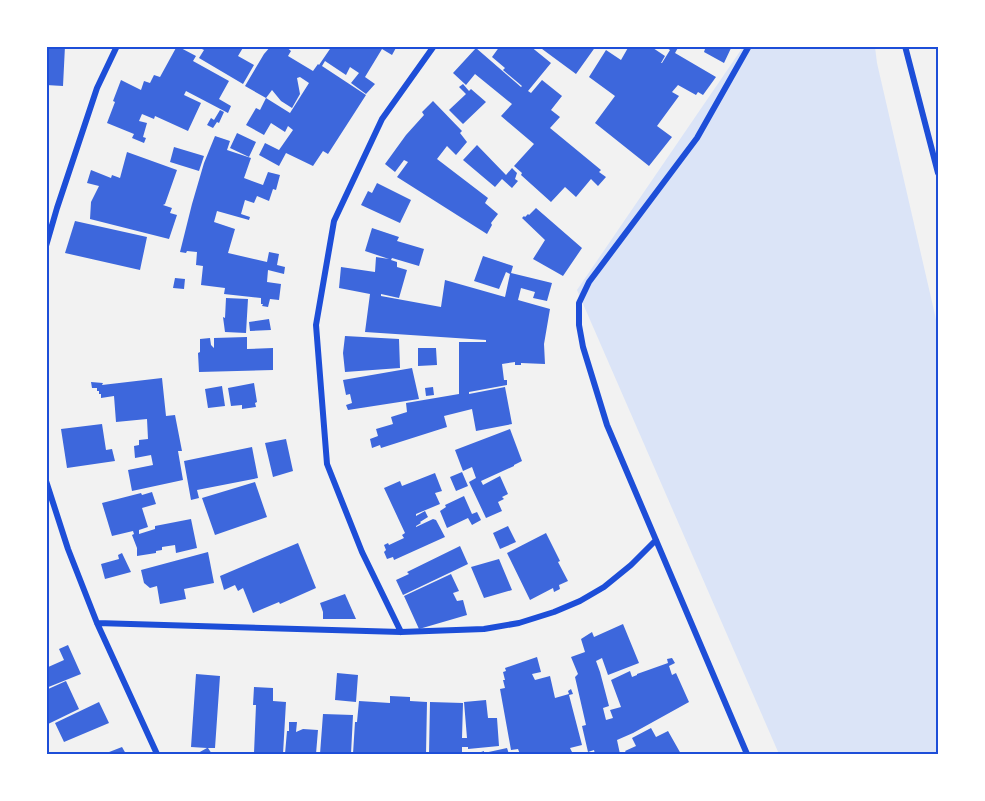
<svg xmlns="http://www.w3.org/2000/svg" width="985" height="801" font-family="Arial,sans-serif">
<style>
.green{fill:#dbe4f7}
.building{fill:#3d67dc}
.lines{fill:none;stroke-linecap:round;stroke-linejoin:round}
.minor{stroke:#1d4ed8;stroke-width:6}
.neatline{fill:none;stroke:#1d4ed8;stroke-width:2}
</style>
<rect width="100%" height="100%" fill="#f2f2f2"/>
<path class="green" d="M743,47h132l2,16 61,265v426h-159l-202,-464z"/>
<path class="building" d="M46,46h19l-2,40 -17,-1z
M177,46l19,10 -3,5 36,20 -10,18 12,7 -3,7 -42,-22 -2,4 17,8 -13,28 -33,-15 -1,3 -12,-5 -3,7 8,2 -4,14 3,1 -2,5 -12,-5 2,-4 -27,-11 8,-21 -2,-1 8,-21 20,10 3,-9 6,2 4,-8 6,2z
M196,46h48l-6,10 16,9 -11,19 -44,-26 5,-8z
M271,46l1,2 2,-2h11l6,5 -3,5 25,15 5,-7 1,1 13,-19h65l-5,9 -10,-6 -17,28 10,7 -9,10 -15,-11 8,-10 -9,-6 -4,8 -21,-14 -3,5 44,29 -38,59 -5,-3 -10,15 -27,-13 -7,13 -20,-11 6,-12 14,7 14,-20 -5,-4 -3,6 -14,-9 -7,12 -18,-10 10,-17 4,2 6,-12 24,15 19,-30 -9,-6 -3,1 3,16 -8,14 -11,-7 -9,-11 -6,8 -21,-12 19,-32z
M500,46h30l21,17 -23,28 3,2 11,-13 20,16 -11,14 9,7 -10,11 51,42 -2,2 7,5 -8,9 -7,-7 -15,18 -11,-10 -14,15 -30,-27 1,-2 -8,-7 20,-22 -33,-28 11,-12 -37,-30 -9,11 -13,-12 23,-25 45,39 1,-1 -19,-16 2,-2 -13,-11z
M538,46h58l-20,28z
M629,46h21l15,10 -4,7h1l8,-13 -6,-4h15l-4,7 41,24 -13,18 -5,-3 -2,3 -18,-10 -6,7 7,4 -22,30 15,11 -23,29 -54,-43 20,-27 -26,-19 17,-27 15,10z
M706,46h26l-8,17 -20,-11z
M463,84l6,7 2,-2 15,13 -23,22 -14,-14 17,-16 -7,-7z
M433,101l29,30 -2,2 7,9 -11,13 -9,-9 -10,13 51,39 -3,5 13,11 -7,9 1,2 -5,9 -90,-57 11,-15 -4,-2 -9,12 -10,-8 21,-29 18,-20 -2,-3z
M220,110l4,2 -5,11 -2,-1 -4,6 -6,-3 4,-7 3,2z
M237,133l19,9 -7,15 -19,-9z
M215,136l15,5 -3,9 24,8 -7,20 19,7 5,-13 12,3 -4,15 -3,-1 -4,12 -12,-5 -3,7 -9,-3 -4,14 9,3 -1,3 -32,-9 -3,11 21,7 -7,24 39,9 2,-10 10,2 -2,11 8,2 -1,7 -16,-4 -1,12 14,2 -2,16 -9,-1 -2,8 -6,-1 1,-2h-2v-6l-37,-4 1,-6 -24,-3 2,-19 -7,-1 1,-13 -10,-1 -1,2 -6,-1 12,-48 12,-41z
M477,145l29,30 6,-7 5,5 -2,6 3,2 -6,7 -10,-9 -7,8 -32,-27z
M174,147l30,9 -5,15 -29,-9z
M127,152l50,18 -12,34 -2,1 9,3 -2,5 7,2 -8,24 -79,-20 1,-17 8,-16 -12,-3 4,-13 20,8 1,-3 8,3z
M377,183l34,17 -11,23 -39,-18 7,-14 4,2z
M536,208l46,40 -19,28 -30,-17 12,-19 -23,-22 2,-2 1,1 3,-3 1,1z
M75,221l72,16 -7,33 -75,-17z
M372,228l27,9 -2,4 27,8 -5,17 -27,-8 -1,2 6,2v5l10,3 -8,28 -18,-4v2l60,11 4,-27 60,17 5,-23 -4,-2 -7,17 -25,-8 9,-25 30,10 -2,7 41,10 -5,18 -14,-3 2,-6 -14,-4 -3,12 32,9 -6,35 1,20 -24,-1v2h-6v-3l-13,2 2,16h3v5l-38,7v2l36,-7 7,37 -36,7 -4,-22 -28,7 3,11 -66,21 -1,-3 -8,3 -2,-9 8,-3 -2,-7 17,-5 -2,-7 16,-5 -1,-9 53,-9v-52h27v-2l-121,-8 5,-38 -31,-6 2,-21 34,5 1,-15 13,2 -24,-8z
M175,278l10,1 -1,10 -11,-1z
M226,298l22,1 -2,34 -21,-1 -2,-15 2,1z
M269,319l2,11 -21,1 -1,-9z
M345,336l54,3 1,29 -55,4 -2,-19z
M247,337v12l26,-1v22l-74,2 -1,-19 2,-1v-13l10,-1 1,7 3,3v-10z
M418,348h18l1,17 -19,1z
M412,368l7,31 -71,11 -2,-5 6,-2 -2,-9 -4,1 -3,-15z
M162,378l4,38 9,-1 7,36h-4l5,29 -51,11 -4,-21 25,-5 -2,-10 -16,3 -1,-12 5,-1v-5l9,-1 -1,-20 -31,3 -2,-26 -13,2v-4h-2v-3h-2v-3h-5l-1,-6 12,1 -1,2z
M254,383l3,19 -2,1 1,4 -14,2v-4l-11,1 -3,-18z
M222,386l3,20 -17,2 -3,-19z
M433,387l1,8 -8,1 -1,-8z
M102,424l4,26 6,-1 3,12 -48,7 -6,-39z
M510,429l12,32 -8,4v1l-33,15 2,4 17,-9 8,18 -6,3 2,2 -6,3 4,9 -16,7 -17,-36 7,-4 -4,-11 -9,4 -8,-21z
M286,439l7,32 -20,6 -8,-34z
M252,447l6,31 -61,12 2,8 -8,2 -7,-39z
M462,472l6,14 -12,5 -6,-14z
M435,473l7,18 -7,2 5,11 -24,10v2l9,-5 3,6 -8,5 1,1 -5,3v1l17,-8 3,1 9,17 -51,23 -1,-3 -6,2 -3,-7 2,-2 -2,-5 4,-2 1,2 15,-7 -2,-3 3,-2 -21,-45 16,-7 2,5z
M255,482l12,35 -52,18 -13,-37z
M152,492l4,12 -14,4 6,19 -9,3v4l16,-5v-3l36,-7 6,29 -21,5 -1,-8 -13,2v3l-6,1v2l-19,3v-8l-5,-13 2,-1 -1,-3 -21,5 -10,-33 39,-10 1,2z
M464,496l8,18 5,-2 4,8 -9,5 -4,-7 -21,10 -7,-17 6,-4 -1,-2z
M508,526l8,16 -16,7 -7,-16z
M546,533l14,28 -2,1 10,19 -9,4 1,4 -6,3 -1,-4 -23,12 -23,-47z
M298,543l18,45 -36,16 -1,-2 -26,11 -10,-25 -5,3 -3,-6 -11,5 -4,-14z
M460,546l8,18 -65,31 -7,-15 13,-6 -2,-2z
M208,552l6,31 -30,6 2,10 -26,5 -3,-18 -7,2 -6,-5 -3,-13z
M122,553l9,19 -26,7 -4,-15 18,-5 -1,-4z
M499,559l13,31 -28,8 -13,-31z
M451,574l8,17 -6,2 4,8 6,-1 4,15 -48,14 -15,-33z
M345,594l11,25h-33v-7l-3,-9z
M623,624l16,39 -31,12 -6,-17 -6,3 4,11 9,34 -6,2 3,12 7,-2 -3,-8 11,-3 -10,-27 19,-9 2,6 5,-2v-1l31,-11 -1,-4 5,-1 3,5 -6,3 3,9 4,-2 13,29 -56,31 -16,7 3,14h-25l-1,-4 -6,2 -6,-26 4,-1 -11,-48 3,-3 -7,-17 14,-5 -4,-13 11,-7 2,5z
M68,645l13,29 -35,14v-20l18,-8 -5,-11z
M537,657l4,15 -9,2 3,6 15,-4 5,22 14,-4 -1,-3 3,-2 2,5 -4,1 13,50 -12,3 3,6h-53l-2,-5 -7,1 -11,-61 5,-1 -2,-8h2l-2,-8 3,-1 -1,-3z
M337,673l21,2 -2,27 -21,-2z
M196,674l24,2 -5,72h-7l4,6h-13l-1,-1 9,-5 -16,-1z
M66,681l13,28 -33,16v-35z
M254,687l19,1v13l13,1 -3,52 -29,-1 2,-48h-3z
M390,696l20,1v4l17,1 -1,52h-73l2,-32h2l2,-21 31,2z
M486,700l2,18h9l2,28 -31,3v-2h-6v7h-33l1,-52 33,1 -1,35h5l-3,-36z
M99,702l10,21 -45,19 -9,-19z
M323,714l30,1 -2,39h-31z
M289,722h8l-1,10 7,-3 15,1 -2,24h-31l2,-23h2z
M651,728l5,9 12,-6 13,23h-54l-2,-3 11,-5 -4,-8z
M122,747l4,7h-22z
M507,748l2,6h-28v-2l3,-1v2z"/>
<g class="lines">
<path class="minor" d="M905,46l33,127
M46,246l11,-38 40,-120 20,-42
M46,481l22,68 29,74 60,131
M97,623l304,9 83,-3 35,-6 35,-11 26,-11 24,-14 27,-22 25,-25
M401,632l-39,-80 -35,-88 -11,-139 18,-104 48,-102 52,-73
M747,754l-140,-329 -24,-78 -4,-22v-22l10,-21 108,-144 52,-92"/>
</g>
<rect width="985" height="801" fill="none" stroke="#ffffff" stroke-width="96"/>
<rect x="48" y="48" width="889" height="705" class="neatline"/>
</svg>
